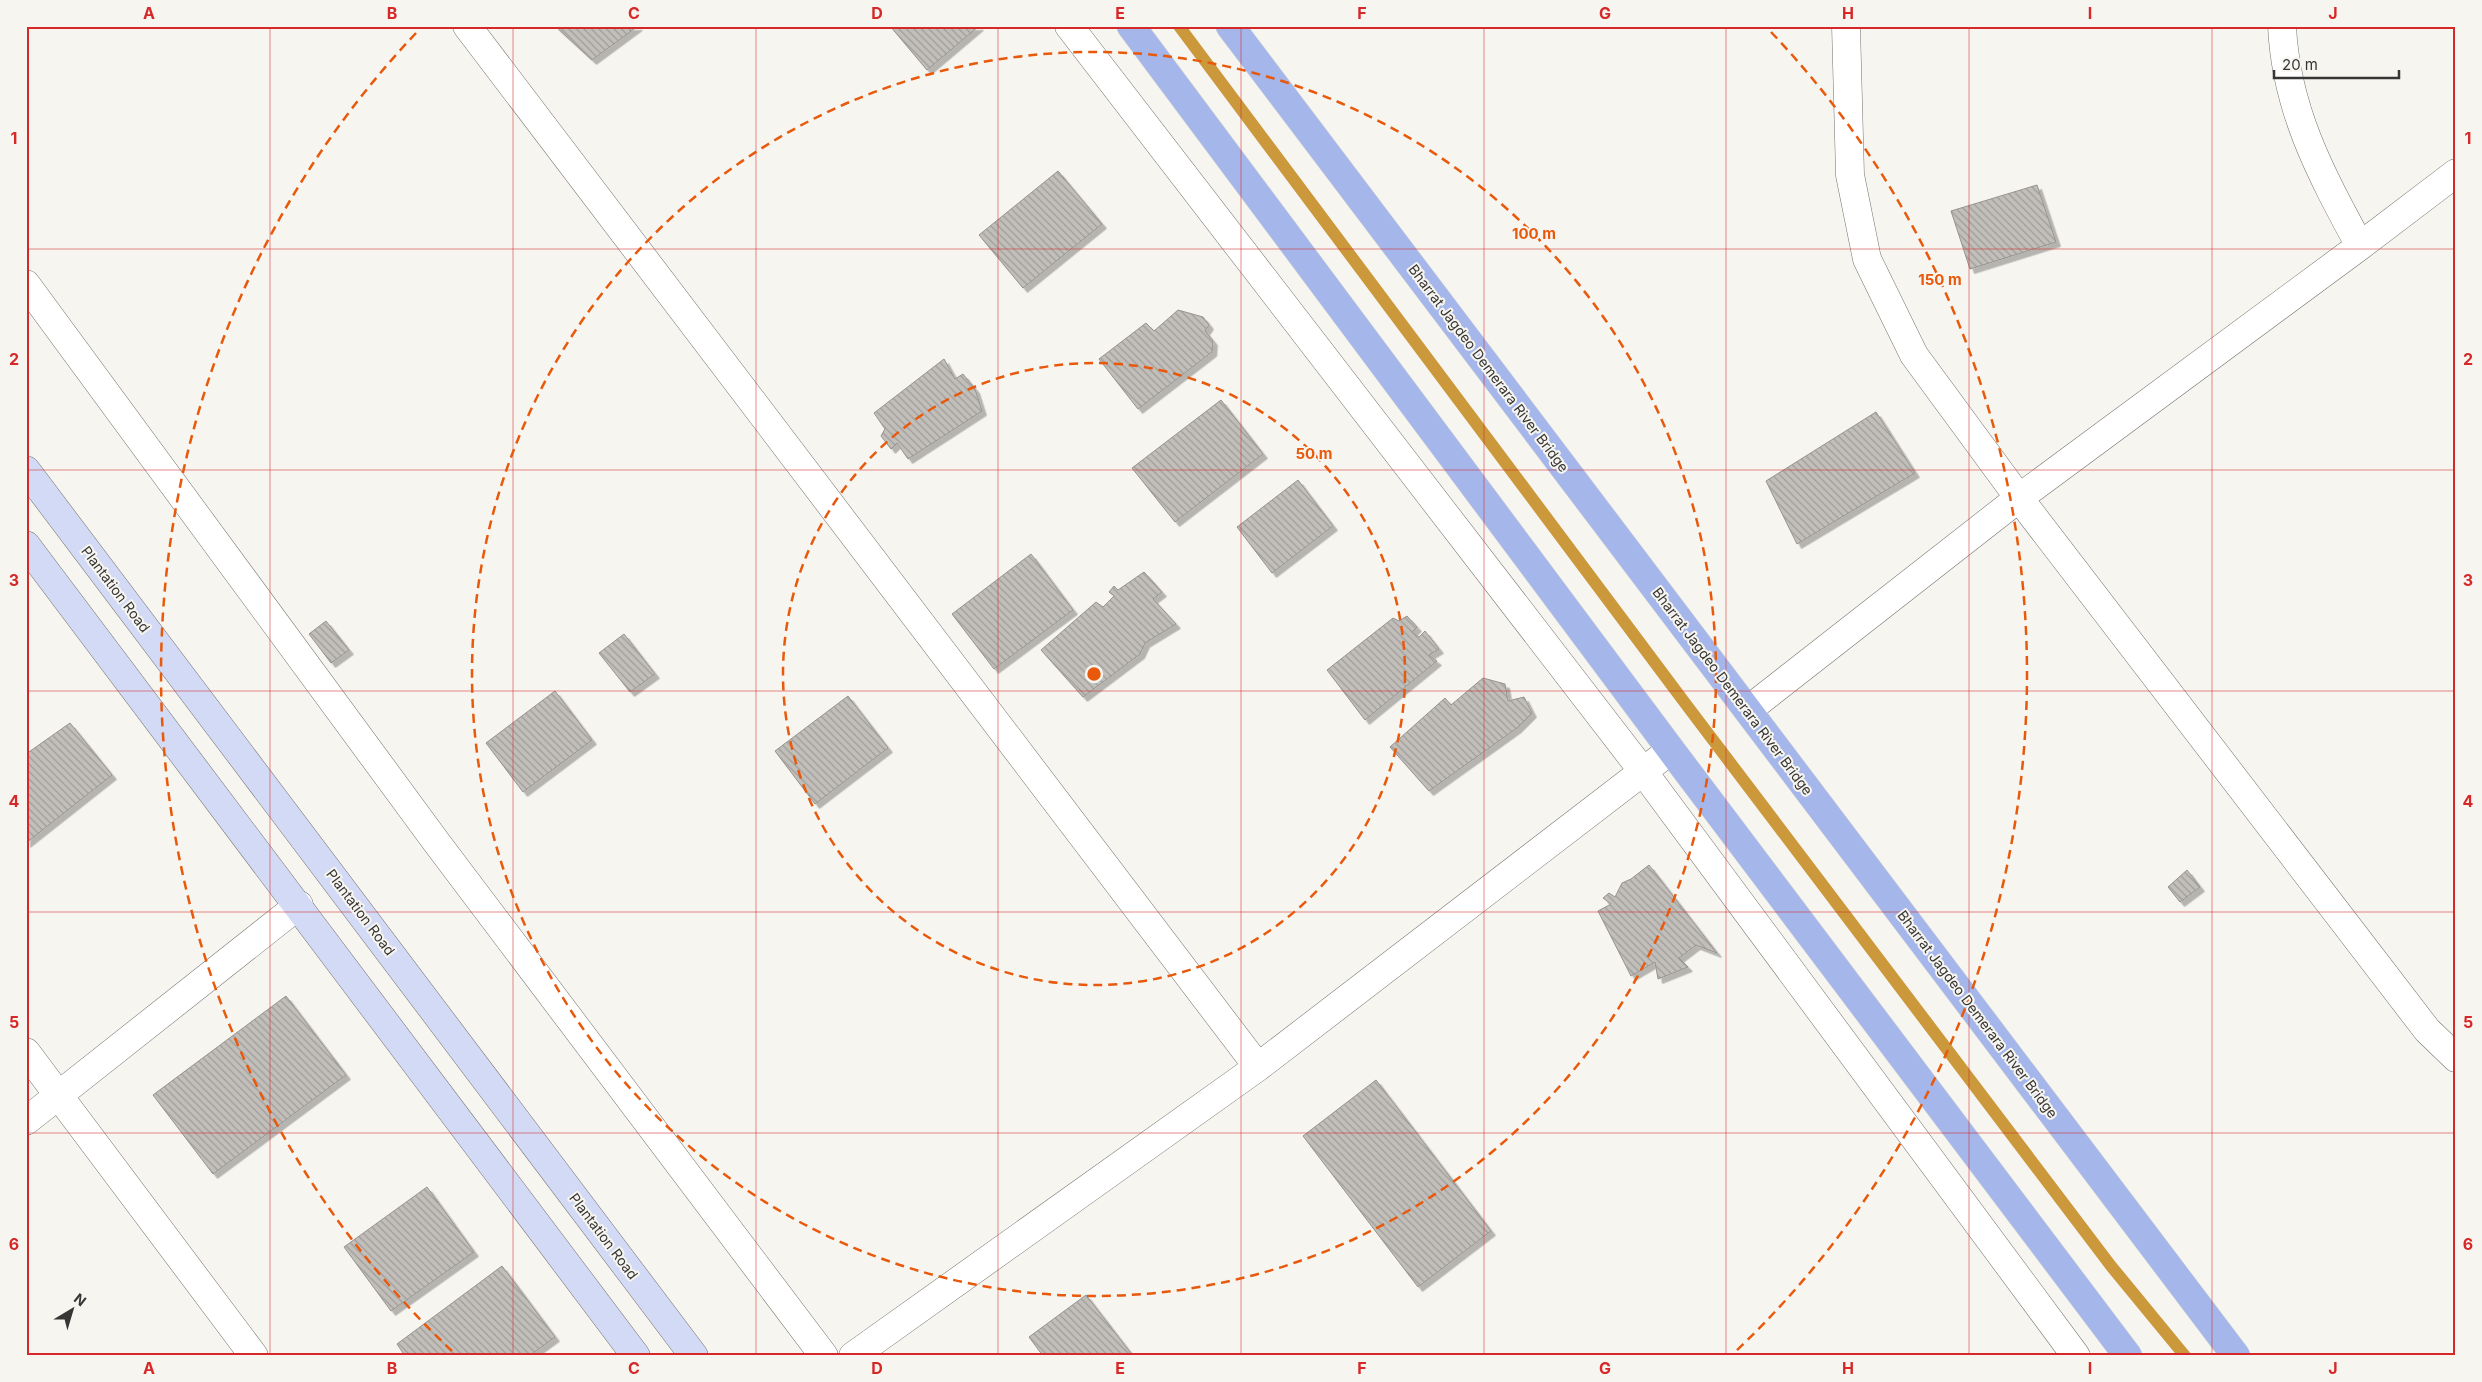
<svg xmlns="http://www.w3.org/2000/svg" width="2482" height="1382" font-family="Inter,sans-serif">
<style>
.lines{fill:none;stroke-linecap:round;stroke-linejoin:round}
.stream{stroke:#cb983c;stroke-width:12}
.building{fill:url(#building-back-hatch);stroke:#96938f;filter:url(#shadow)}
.street-casing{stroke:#76736f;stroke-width:29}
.secondary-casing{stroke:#76736f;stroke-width:29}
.primary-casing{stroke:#d3d3d2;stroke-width:29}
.street{stroke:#fff;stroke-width:28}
.secondary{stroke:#d2daf5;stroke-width:28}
.primary{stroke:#a5b6eb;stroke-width:28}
.grid{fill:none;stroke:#d62828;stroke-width:1;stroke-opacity:0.55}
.ring{fill:none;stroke:#e8590c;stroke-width:2.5;stroke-dasharray:9 6}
.labels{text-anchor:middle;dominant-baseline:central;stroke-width:4;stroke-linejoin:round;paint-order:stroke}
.street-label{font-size:14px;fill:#373634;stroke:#f7f5f0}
.centre{fill:#e8590c;stroke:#f7f5f0;stroke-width:2.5}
.ring-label{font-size:15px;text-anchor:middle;font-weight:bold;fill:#e8590c;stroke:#f7f5f0;stroke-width:4;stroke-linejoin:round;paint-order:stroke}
.neatline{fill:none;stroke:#d62828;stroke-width:2}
.grid-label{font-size:16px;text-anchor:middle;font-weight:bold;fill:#d62828}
</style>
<defs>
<pattern id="building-back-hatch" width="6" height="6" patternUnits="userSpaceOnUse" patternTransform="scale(1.25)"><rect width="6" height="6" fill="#c2bfbb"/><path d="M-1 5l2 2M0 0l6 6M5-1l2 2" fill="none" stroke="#9e9c99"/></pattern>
<filter id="shadow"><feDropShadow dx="4.5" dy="4.5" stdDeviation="0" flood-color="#0004"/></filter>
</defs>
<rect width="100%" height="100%" fill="#f7f5f0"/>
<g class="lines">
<path class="stream" d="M1179,26l506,677 426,563 74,90"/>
</g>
<path class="building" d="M555,26h83l-46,34z
M890,26h89l-52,44z
M1058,171l44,53 -79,64 -44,-53z
M2037,185l19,57 -86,27 -19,-58z
M1178,310l25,7 6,8 -4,6 8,10 -1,11 -74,57 -39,-50 47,-36 8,8z
M944,359l11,20 8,-5 12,15 7,22 -74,48 -11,-16 -6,6 -10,-13 4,-7 -11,-16z
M1221,400l42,54 -88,68 -43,-54z
M1876,412l39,61 -118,71 -31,-63z
M1298,480l35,46 -61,47 -35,-46z
M1031,554l42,56 -79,59 -42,-55z
M1144,572l18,20 -9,7 23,25 -31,19 -5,11 -57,43 -42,-47 55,-48 7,5 11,-11 -5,-4 5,-6 4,4z
M1407,616l10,11 -5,5 7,5 6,-6 14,18 -10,6 8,6 -72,59 -38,-50 66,-52 6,3z
M326,621l23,29 -18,13 -22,-29z
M624,634l31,40 -25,18 -31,-39z
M1483,678l22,6 3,17 16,-4 8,16 -15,15 -88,63 -39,-44 55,-49 6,7z
M555,691l37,49 -69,52 -37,-49z
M848,696l40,52 -73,56 -40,-53z
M70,723l42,52 -86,68v-89z
M1649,865l68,88 -21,-8 -17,13 9,9 -30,12 -3,-17 -24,14 -33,-65 13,-7 -8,-6 6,-5 6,4 7,-14 9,-4z
M2187,870l13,17 -20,15 -12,-15z
M286,996l60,79 -133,99 -60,-79z
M1376,1080l115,151 -73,56 -115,-151z
M427,1187l47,65 -83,59 -47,-64z
M502,1266l53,71 -26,19h-124l-8,-12z
M1086,1295l47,61h-90l-14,-19z"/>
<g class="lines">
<defs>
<path id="street" d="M467,26l791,1041
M1069,26l573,744 434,586
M1846,26l4,149 17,84 47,96 105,143 408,532 29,28
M2282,26c4,84 39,148 78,220
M26,284l411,559 387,513
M1748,710l271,-212 341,-252 96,-73
M26,1052l228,304
M26,1121l273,-216
M853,1356l405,-289 413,-317"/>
<path id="secondary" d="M26,470l668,886
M26,545l610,811"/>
<path id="primary" d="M1131,26l540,724 457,606
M1230,26l1006,1330"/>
</defs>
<use href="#street" class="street-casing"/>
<use href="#secondary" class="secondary-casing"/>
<use href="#primary" class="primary-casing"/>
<use href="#street" class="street"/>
<use href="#secondary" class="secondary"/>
<use href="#primary" class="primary"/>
</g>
<path class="grid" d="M270,26v1330M513,26v1330M756,26v1330M998,26v1330M1241,26v1330M1484,26v1330M1726,26v1330M1969,26v1330M2212,26v1330M26,249h2430M26,470h2430M26,691h2430M26,912h2430M26,1133h2430"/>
<g class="ring">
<circle cx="1094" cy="674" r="311"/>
<circle cx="1094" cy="674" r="622"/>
<path d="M452 1351A933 933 0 0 1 417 32M1771 32A933 933 0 0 1 1736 1351"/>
</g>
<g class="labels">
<g class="street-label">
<text transform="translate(1489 368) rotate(53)">Bharrat Jagdeo Demerara River Bridge</text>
<text transform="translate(116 589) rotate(53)">Plantation Road</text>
<text transform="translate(1733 691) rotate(53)">Bharrat Jagdeo Demerara River Bridge</text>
<text transform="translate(361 912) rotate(53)">Plantation Road</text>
<text transform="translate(1978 1014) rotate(53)">Bharrat Jagdeo Demerara River Bridge</text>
<text transform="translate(604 1236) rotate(53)">Plantation Road</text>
</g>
</g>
<circle cx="1094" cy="674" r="8" class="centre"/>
<g class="ring-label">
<text x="1534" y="239">100 m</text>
<text x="1940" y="285">150 m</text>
<text x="1314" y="459">50 m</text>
</g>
<rect width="2482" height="1382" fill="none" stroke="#f7f5f0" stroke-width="55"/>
<g transform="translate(72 1310) rotate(38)" stroke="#f7f5f0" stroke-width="4" paint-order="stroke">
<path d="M0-4L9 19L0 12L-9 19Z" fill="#373634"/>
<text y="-8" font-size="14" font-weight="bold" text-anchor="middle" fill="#373634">N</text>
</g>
<path d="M2274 70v8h125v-8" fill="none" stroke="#373634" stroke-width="2.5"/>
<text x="2282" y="70" font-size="15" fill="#373634" stroke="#f7f5f0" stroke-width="4" paint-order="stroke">20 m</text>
<rect x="28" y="28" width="2426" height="1326" class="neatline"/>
<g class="grid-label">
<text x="149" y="19">A</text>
<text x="392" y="19">B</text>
<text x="634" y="19">C</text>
<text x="877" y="19">D</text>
<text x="1120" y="19">E</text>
<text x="1362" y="19">F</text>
<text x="1605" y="19">G</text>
<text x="1848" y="19">H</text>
<text x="2090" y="19">I</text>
<text x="2333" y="19">J</text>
<text x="14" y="144">1</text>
<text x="2468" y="144">1</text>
<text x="14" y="365">2</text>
<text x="2468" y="365">2</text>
<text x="14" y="586">3</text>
<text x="2468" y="586">3</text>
<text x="14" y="807">4</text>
<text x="2468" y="807">4</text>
<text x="14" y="1028">5</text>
<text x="2468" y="1028">5</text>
<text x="14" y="1250">6</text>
<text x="2468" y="1250">6</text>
<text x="149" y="1374">A</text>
<text x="392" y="1374">B</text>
<text x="634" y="1374">C</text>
<text x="877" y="1374">D</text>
<text x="1120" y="1374">E</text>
<text x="1362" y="1374">F</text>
<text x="1605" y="1374">G</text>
<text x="1848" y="1374">H</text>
<text x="2090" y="1374">I</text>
<text x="2333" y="1374">J</text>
</g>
</svg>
